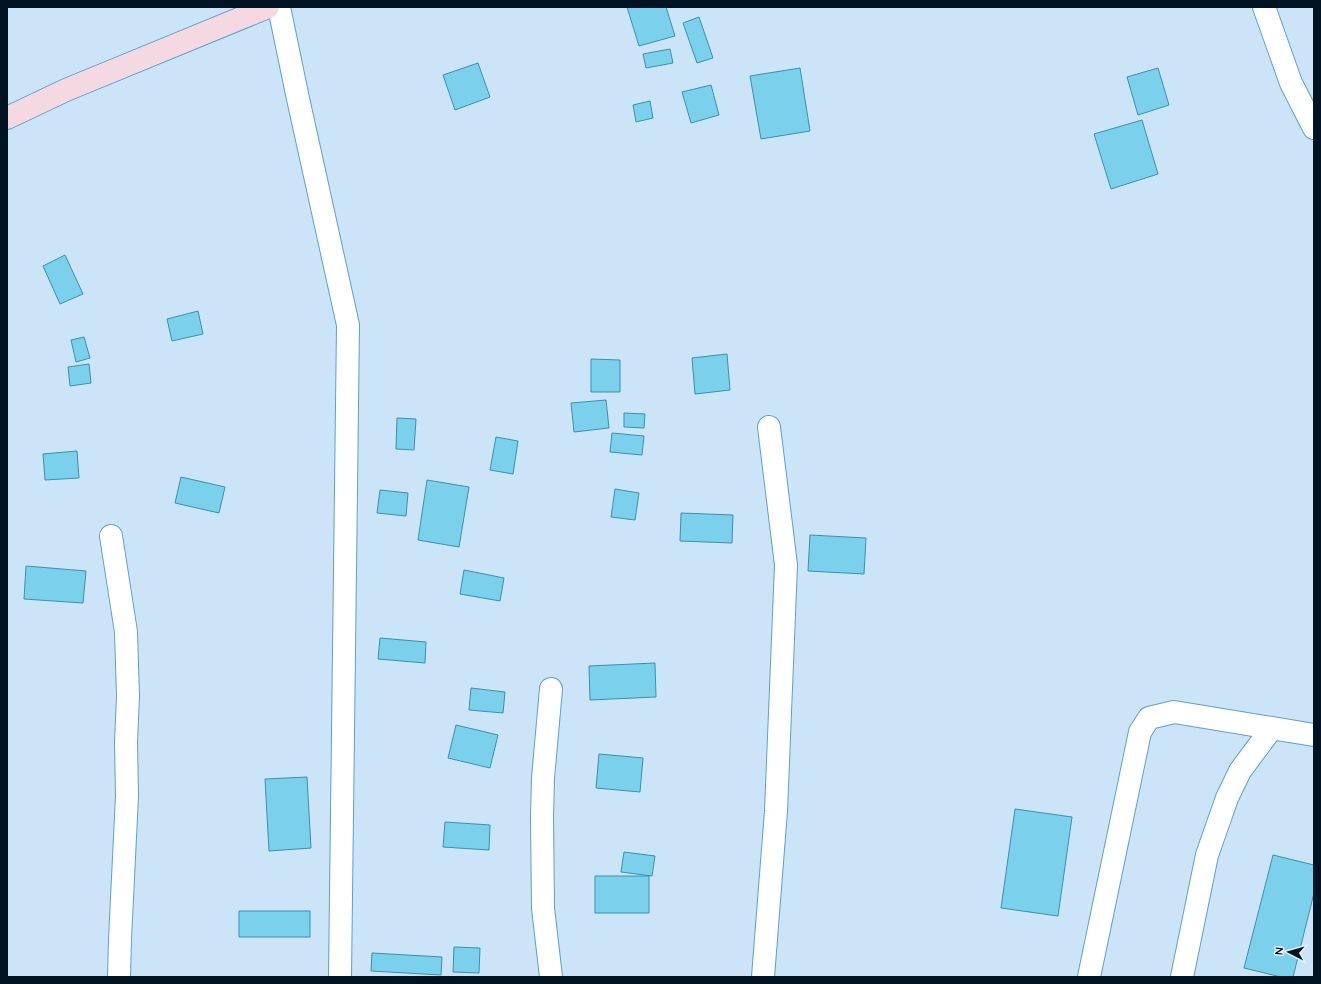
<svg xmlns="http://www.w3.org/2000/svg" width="1321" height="984" font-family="Quicksand,sans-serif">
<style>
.building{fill:#7bd1ec;stroke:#3991ab}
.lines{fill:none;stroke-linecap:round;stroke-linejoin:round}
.minor-casing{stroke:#609fca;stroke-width:24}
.secondary-casing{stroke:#609fca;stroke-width:24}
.minor{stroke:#fff;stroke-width:22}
.secondary{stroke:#f4d9e2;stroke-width:22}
</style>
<rect width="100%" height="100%" fill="#cce4f7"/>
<path class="building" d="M627,7h39l9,29 -36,10z
M699,17l14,41 -16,5 -14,-40z
M670,49l3,14 -27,5 -3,-14z
M478,63l12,34 -35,13 -12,-35z
M800,68l10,63 -49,8 -11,-63z
M1158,68l11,37 -31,10 -11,-38z
M711,85l8,30 -28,8 -9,-31z
M650,101l3,17 -17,4 -3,-17z
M1142,120l16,54 -47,15 -17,-55z
M65,255l18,39 -23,10 -17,-38z
M198,311l5,23 -31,7 -5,-22z
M84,337l6,21 -14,4 -5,-22z
M727,354l3,36 -35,4 -3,-36z
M591,359l29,1v32h-29z
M89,364l2,19 -21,3 -2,-19z
M606,400l3,28 -35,4 -3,-29z
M624,413l21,1 -1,14 -20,-1z
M397,418l19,1 -2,31 -18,-1z
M612,433l32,3 -2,19 -32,-3z
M496,437l22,4 -5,33 -23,-4z
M77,451l2,27 -34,2 -2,-26z
M181,477l44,10 -6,26 -44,-10z
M427,480l42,7 -10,60 -41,-7z
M615,489l24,4 -4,27 -24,-3z
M380,490l28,3 -2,23 -29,-3z
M681,513l52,2 -1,28 -52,-2z
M810,535l56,3 -2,36 -56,-3z
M26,566l60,5 -3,32 -59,-4z
M464,570l40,8 -4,23 -40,-7z
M380,638l46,4 -1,21 -47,-4z
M655,663l1,34 -66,3 -1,-34z
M471,688l34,4 -2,21 -34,-3z
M456,725l42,10 -8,33 -42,-10z
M599,754l44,4 -3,34 -44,-4z
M307,777l4,71 -42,3 -4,-72z
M1015,809l57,8 -14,99 -57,-8z
M445,822l45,3 -1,25 -46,-3z
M624,852l31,4 -3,20 -31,-4z
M1273,855l41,10v28l-21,84h-12l-37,-9z
M595,876h54v37h-54z
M239,911h71v26h-71z
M454,947l26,1 -1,25 -26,-1z
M372,953l70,4 -1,18 -70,-4z"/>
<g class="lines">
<defs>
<path id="minor" d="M279,7l18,87 51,231 -8,652
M1264,7l27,76 23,45
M111,536l15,96 2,64 -2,46 1,54 -7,143 -1,38
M551,977l-8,-69 -1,-91 1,-39 8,-89
M763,977l13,-166 10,-246 -17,-138
M1089,977l51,-245 9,-14 25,-6 140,23
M1182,977l25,-122 20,-57 13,-27 32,-43"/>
<path id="secondary" d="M7,118l59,-28 202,-83"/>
</defs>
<use href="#minor" class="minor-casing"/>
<use href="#secondary" class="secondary-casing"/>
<use href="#minor" class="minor"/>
<use href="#secondary" class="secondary"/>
</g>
<rect width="1321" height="984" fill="none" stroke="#001323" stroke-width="16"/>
<g transform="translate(1289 952) rotate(276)" stroke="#e3f0f9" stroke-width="3" paint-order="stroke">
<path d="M0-3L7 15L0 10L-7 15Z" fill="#001323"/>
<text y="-6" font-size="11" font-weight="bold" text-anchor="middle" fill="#001323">N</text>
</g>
</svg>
